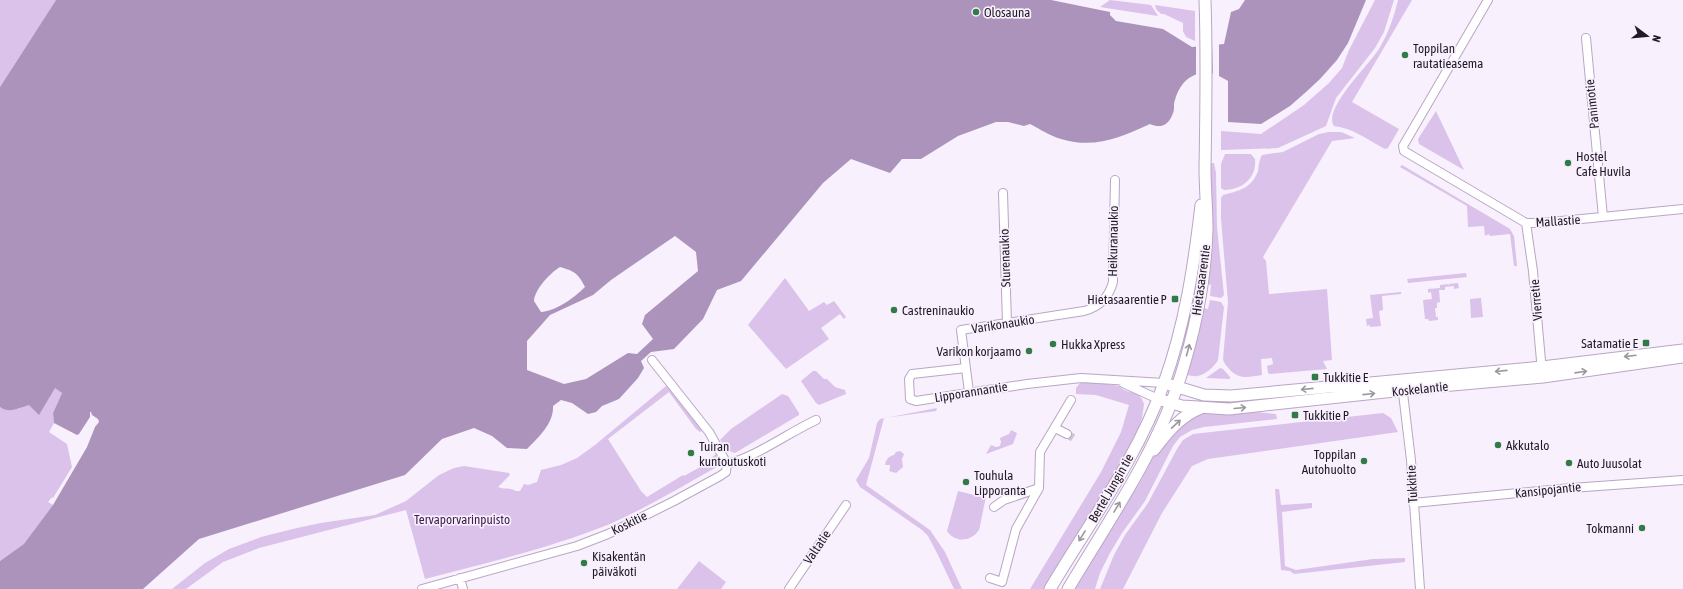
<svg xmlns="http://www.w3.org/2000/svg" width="1683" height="589" font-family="'Asap Condensed',sans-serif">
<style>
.green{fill:#dac2ea}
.water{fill:#ac93bb;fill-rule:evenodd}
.pier{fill:#f8f0fd}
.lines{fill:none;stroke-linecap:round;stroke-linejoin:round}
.street-tunnel{stroke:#cdc5d2;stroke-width:8;stroke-dasharray:8 4;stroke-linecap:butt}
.street-casing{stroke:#b9a6c5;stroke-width:10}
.secondary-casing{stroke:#b9a6c5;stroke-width:13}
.street{stroke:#fff;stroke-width:8}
.secondary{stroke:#fff;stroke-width:11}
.oneway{stroke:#9c989d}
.poi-dot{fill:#327b48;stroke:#f8f0fd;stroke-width:1.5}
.labels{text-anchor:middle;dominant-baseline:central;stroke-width:3.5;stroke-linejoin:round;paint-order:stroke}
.poi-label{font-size:13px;fill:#221a26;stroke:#f8f0fd;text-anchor:start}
.street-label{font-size:13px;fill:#221a26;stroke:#f8f0fd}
.park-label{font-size:13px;fill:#3d1b4e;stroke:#f8f0fd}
</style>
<rect width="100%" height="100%" fill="#f8f0fd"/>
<path class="green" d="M0,0h56l-56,87z
M1110,0l41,5 7,11 -58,-9z
M1375,0h19l-10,32 -9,16 -39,50 -10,28 -48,22 -57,2v-19l40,3 43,-29 25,-22 13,-15 7,-18z
M1398,0h14l-60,102 47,27 -11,19 -3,1c-17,-9 -32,-21 -51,-23 -12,-17 36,-62 45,-77 9,-15 15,-32 19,-49z
M1155,5l40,6v30l-9,-4 -3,-6v-8l-19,-9h-3l-5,-5z
M1436,111l28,59 -45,-26 -1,-5z
M1329,132h12l14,6 -23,3 -69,116 3,4 3,33 58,-5 5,71 -9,1 4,8 -57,5 -2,-1 -1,-7 6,-2 -1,-6 -11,1 1,16c-13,2 -22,5 -32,-5 -3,-4 -6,-6 -7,-11l5,-57 -7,-83v-21l2,-3c16,-4 29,-7 35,-24 1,-6 1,-11 4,-16l21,-3 36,-18z
M1225,154h26l4,5c2,19 -13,31 -31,31l-3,-2v-24z
M1210,163h4l2,10 1,54 7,68 -3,3 -11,-2 1,-11 -3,-1z
M1402,165l108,64 4,7 3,30h-3l-4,-32 -20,2 -1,-2 -4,2 -1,-10 -16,1 -1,-21 -67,-39z
M1466,273l1,4 -59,6 -1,-4z
M785,278l24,33 15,-9 3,3 7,-4 12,16 -2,2 -4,-5 -19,14 8,11 -43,30 -38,-44z
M1458,283l1,5 -5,1v-3l-9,1v3h-6l1,12 -3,1v5h-2l1,9h2v3l-9,1 -1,-2h-3l-2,-19 9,-1 -1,-7 -3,1v-4l12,-1v-3l8,-1 1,2v-2z
M1401,292v2l-19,2 1,14 -4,1 2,15 -11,1v-2l-3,1 -1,-7 7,-1 -3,-23z
M1481,298l2,19 -12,1 -1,-19z
M1210,300l11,2 3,5 -6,53c-3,6 -14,16 -21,16 -3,1 -7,-1 -10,-1v-5l10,-44 7,-18 4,1z
M1220,368l3,1 7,8v2l-24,-1z
M813,371h3l8,8h3l8,8 10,3 1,4 -27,11 -3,-2 -15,-22z
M1093,382l26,4c9,10 20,2 25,18l-2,14 -4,11 -21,41 -72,119h-15l71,-117 20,-40 8,-27 -33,-10 -20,-1v-6l4,-5z
M666,386h2l34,42v3l-2,1 -4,-3 -27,-37 -61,47 33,52 6,6 36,-22 1,1 27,-15 -1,-2 6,-5 2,9 -3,5c-34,19 -69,40 -105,56 -60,24 -123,39 -185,55l-19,-69 -147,38 -36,14 -37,27h-14l33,-26 24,-14 32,-12 36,-9 24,-5 54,-8 31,-14 33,-26 15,-7 10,-2 45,7 1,2 -12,12c6,3 12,0 18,4h4l4,-7 4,1 9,-3 4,-12 20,-5 16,-7 18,-13z
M55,387l7,6 -9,20 1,10 -5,9 18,12 5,23 -19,31 -1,-1 -4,5 5,3 -28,39 -25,17v-154c15,11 42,-11 55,-20z
M782,394l6,2 11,17v2l-64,38 -6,-2 -9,-11 11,-11z
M937,408l-1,3 -52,7 -18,67 64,45 15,22 17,37h-8l-16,-34 -10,-19 -6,-6 -62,-43 -4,-7 13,-22 8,-35 3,-4z
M1213,411l42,1 21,2 1,5 -73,8 -12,3 -12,7 -7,9 -28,55 -23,32 -12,20 -10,20 -5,16h-21l3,-7 62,-98 17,-32 37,-37 5,-3z
M1383,413l8,5 7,14 -190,27 -16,7 -30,47 -39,76h-23l14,-34 11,-20 23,-32 29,-54 6,-9 10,-6z
M1011,430l6,3 -4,11 -27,10 5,-9 5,2 4,-1 1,-4 -1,-4 9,-4z
M900,451l4,3 -2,5 1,8 -7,6 -7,-2 1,-3v-3h-5c1,-6 4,-9 9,-10l2,-3z
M1275,489h4l2,16 31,-2v5l-30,4 3,54 11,4 77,-11 32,-1v4l-111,12 -4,-3 -9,-1z
M958,491l28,7c-2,6 -6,30 -7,32 -8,12 -24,13 -32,1z
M699,561l27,21 -5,7h-44z"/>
<path class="water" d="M56,0h995l59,12v3l6,6 47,8 29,18 32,-3 7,-32 8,-3 6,-9h121l-18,43 -11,17 -17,19 -14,13 -16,14 -29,18 -33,-2v-41c-5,-3 -12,-7 -17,-8 -20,-2 -31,10 -36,27 -2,4 0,9 -2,13 -4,12 -12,16 -23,11 -31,14 -55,25 -89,15 -11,-3 -21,-10 -31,-15l-6,2 -16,-4h-12l-38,14 -37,23h-19l-12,14 -39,-14 -28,24 -82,98 -24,9 -14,29 -29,30 -23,3 -10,9 3,7 -6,10 -19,21 -17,7 -6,6 -8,2 -16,-11 -11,-3 -8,6c1,17 -14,31 -26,43l-20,-1 -15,-12 -18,-8 -32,11 -37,36 -206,64 -56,50h-143v-28l24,-17 29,-39 34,-58 8,-20 4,-5 -1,-3 -6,-4 -1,-3h-1v5l-11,17 -2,1 -23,-12 -1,-10 9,-20 -7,-5 -16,27 -10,-10c-10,3 -20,9 -29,2v-320zM675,236l21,16 2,19 -53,44 -3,9 11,15 -16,15 -9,-1 -42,26 -22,5 -37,-14v-29l23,-26 43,-20 18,-15zM560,267c14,4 18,6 25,20 -11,11 -29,24 -44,25l-7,-11c1,-12 16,-28 26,-34z"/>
<path class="pier" d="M1219,42v37l-6,-3 -1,-33z
M1211,43v32l-15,2v-33z"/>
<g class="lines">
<path class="street-tunnel" d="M1067,434l6,4"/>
<defs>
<path id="street" d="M1488,0l-82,141 -3,5 1,5 122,72h15l142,-14
M1586,38l17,179
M1003,193l4,130
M1526,223l7,48 9,101
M652,360l57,72 18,32
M966,368l-54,6 -3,5 1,20 6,2 111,-17 54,-6 83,5
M1123,383l35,16
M1402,385l9,75 9,129
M969,392l-8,-62 123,-19c15,-4 25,-14 29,-29l2,-102
M1055,428l12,6
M727,464c29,-7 61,-31 89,-44
M1413,503l158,-15 112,-8
M994,507l10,-7 35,-12
M460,578l3,11
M990,578l12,4 14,-53 23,-41 1,-36 31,-52
M422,589l155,-43 31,-12 66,-33 46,-25 6,-4 1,-8
M789,589l57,-84"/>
<path id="secondary" d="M1164,383l40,12 27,1 311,-29 141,-17
M1158,399l24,7 47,3 212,-23 102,-9 140,-20
M1154,450c12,-16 27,-35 47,-42
M1050,589c40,-67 88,-132 114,-206 21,-58 30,-118 37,-178
M1068,589c41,-69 89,-137 113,-214 15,-48 25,-97 26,-147 0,-20 -2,-40 -2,-60 1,-56 2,-112 0,-168"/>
</defs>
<use href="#street" class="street-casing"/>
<use href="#secondary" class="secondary-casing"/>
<use href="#street" class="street"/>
<use href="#secondary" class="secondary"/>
</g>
<defs><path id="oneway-shaft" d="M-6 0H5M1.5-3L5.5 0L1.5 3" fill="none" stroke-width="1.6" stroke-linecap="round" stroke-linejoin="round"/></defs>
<g class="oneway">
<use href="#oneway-shaft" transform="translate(1188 350) rotate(-75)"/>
<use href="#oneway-shaft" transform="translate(1630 356) rotate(173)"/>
<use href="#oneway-shaft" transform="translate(1501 371) rotate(174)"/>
<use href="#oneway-shaft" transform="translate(1581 372) rotate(-8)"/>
<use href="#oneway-shaft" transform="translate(1307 389) rotate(174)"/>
<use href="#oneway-shaft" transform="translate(1369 394) rotate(-6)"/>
<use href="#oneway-shaft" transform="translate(1240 408) rotate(-5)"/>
<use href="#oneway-shaft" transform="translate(1176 424) rotate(-43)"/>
<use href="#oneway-shaft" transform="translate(1117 507) rotate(-59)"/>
<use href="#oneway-shaft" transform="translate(1082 536) rotate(121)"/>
</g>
<g class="poi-dot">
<circle cx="976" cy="12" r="4"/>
<circle cx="1405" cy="55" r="4"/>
<circle cx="1568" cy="163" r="4"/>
<rect x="1171" y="295" width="8" height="8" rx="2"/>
<circle cx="894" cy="310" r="4"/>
<rect x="1642" y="339" width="8" height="8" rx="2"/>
<circle cx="1053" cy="344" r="4"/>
<circle cx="1029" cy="351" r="4"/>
<rect x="1311" y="373" width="8" height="8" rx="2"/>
<rect x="1291" y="411" width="8" height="8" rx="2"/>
<circle cx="1498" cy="445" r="4"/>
<circle cx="691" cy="453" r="4"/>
<circle cx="1364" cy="461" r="4"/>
<circle cx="1569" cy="463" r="4"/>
<circle cx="966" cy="482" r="4"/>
<circle cx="1642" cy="528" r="4"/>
<circle cx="584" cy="563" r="4"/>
</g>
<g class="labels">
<g class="poi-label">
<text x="984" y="12">Olosauna</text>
<text x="1413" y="48">Toppilan<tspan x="1413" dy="15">rautatieasema</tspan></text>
<text x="1576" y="156">Hostel<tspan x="1576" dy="15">Cafe Huvila</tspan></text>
<text x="1167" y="299" text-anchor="end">Hietasaarentie P</text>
<text x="902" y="310">Castreninaukio</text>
<text x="1638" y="343" text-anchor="end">Satamatie E</text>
<text x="1061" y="344">Hukka Xpress</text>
<text x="1021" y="351" text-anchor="end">Varikon korjaamo</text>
<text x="1323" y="377">Tukkitie E</text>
<text x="1303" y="415">Tukkitie P</text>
<text x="1506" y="445">Akkutalo</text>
<text x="699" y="446">Tuiran<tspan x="699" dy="15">kuntoutuskoti</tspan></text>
<text x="1356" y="454" text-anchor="end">Toppilan<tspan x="1356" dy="15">Autohuolto</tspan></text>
<text x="1577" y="463">Auto Juusolat</text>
<text x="974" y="475">Touhula<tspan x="974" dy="15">Lipporanta</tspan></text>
<text x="1634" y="528" text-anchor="end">Tokmanni</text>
<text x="592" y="556">Kisakentän<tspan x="592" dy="15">päiväkoti</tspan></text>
</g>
<g class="street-label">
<text transform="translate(1592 104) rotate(-96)">Panimotie</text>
<text transform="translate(1558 221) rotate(-4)">Mallastie</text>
<text transform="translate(1113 241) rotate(-89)">Heikuranaukio</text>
<text transform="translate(1005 258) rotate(-92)">Sturenaukio</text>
<text transform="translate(1201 280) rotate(-82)">Hietasaarentie</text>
<text transform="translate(1536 300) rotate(-95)">Vierretie</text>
<text transform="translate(1003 324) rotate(-9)">Varikonaukio</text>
<text transform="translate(1420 389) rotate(-6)">Koskelantie</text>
<text transform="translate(971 392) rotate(-9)">Lipporannantie</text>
<text transform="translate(1412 484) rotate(-93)">Tukkitie</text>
<text transform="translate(1111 488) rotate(-60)">Bertel Jungin tie</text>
<text transform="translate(1548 490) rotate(-6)">Kansipojantie</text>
<text transform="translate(629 523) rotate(-26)">Koskitie</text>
<text transform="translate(817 547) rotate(-56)">Valtatie</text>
</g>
<g class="park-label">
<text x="462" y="519">Tervaporvarinpuisto</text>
</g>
</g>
<g transform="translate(1647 36) rotate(106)" stroke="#f8f0fd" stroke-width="3" paint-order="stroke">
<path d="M0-3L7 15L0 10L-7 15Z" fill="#221a26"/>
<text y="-6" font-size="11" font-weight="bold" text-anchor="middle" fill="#221a26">N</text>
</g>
</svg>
